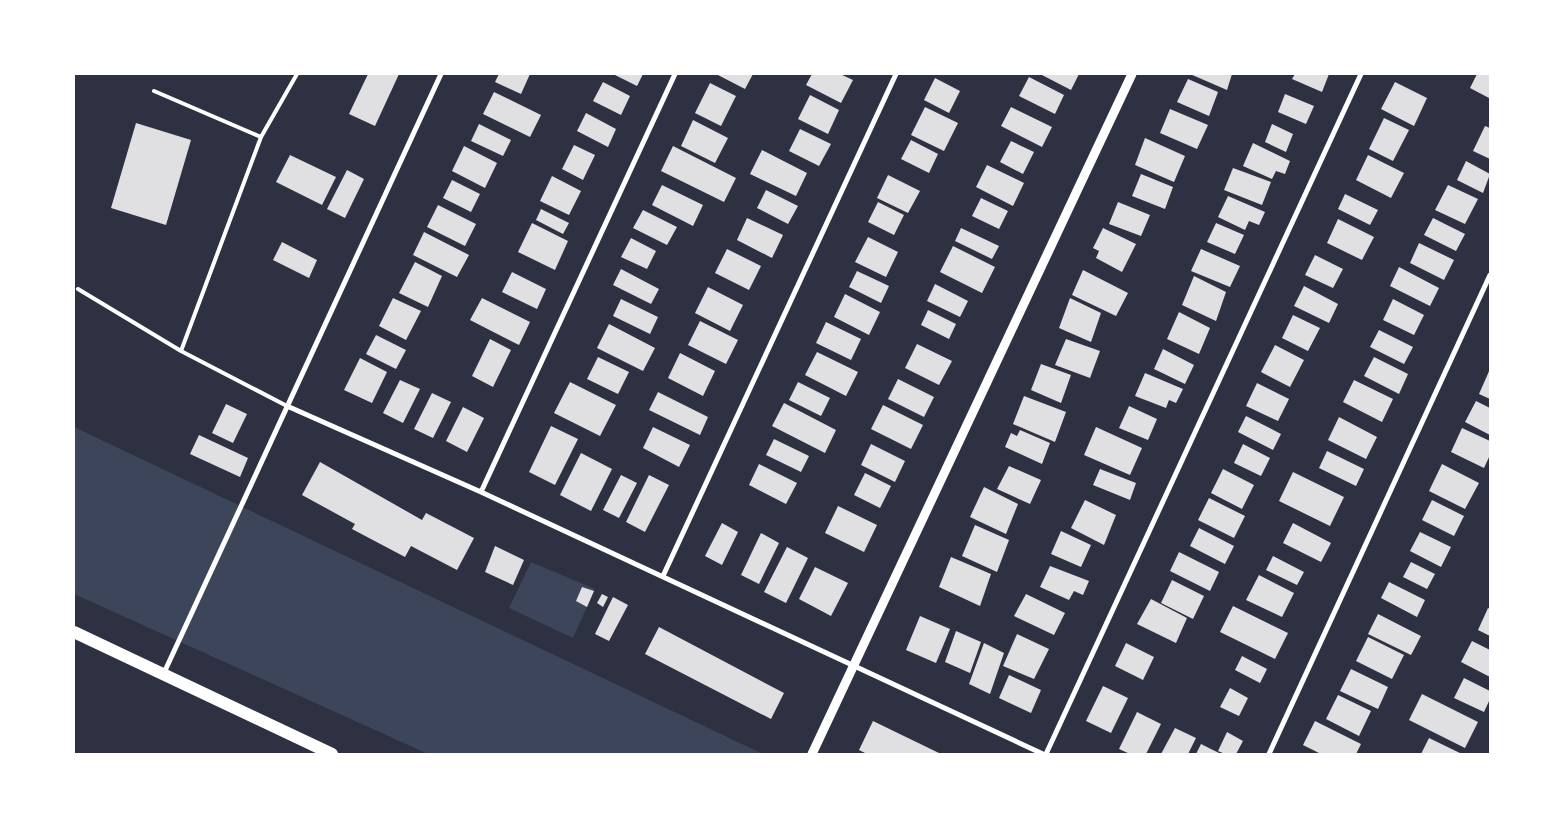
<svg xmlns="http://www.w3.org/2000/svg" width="1564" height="828" font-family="Raleway,sans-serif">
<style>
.green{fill:#3c4559}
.building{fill:#e0e0e3}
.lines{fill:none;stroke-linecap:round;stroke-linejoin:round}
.service{stroke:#fff;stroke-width:4}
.minor{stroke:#fff;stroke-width:5}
.tertiary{stroke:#fff;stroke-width:9}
.primary{stroke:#fff;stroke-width:12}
</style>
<rect width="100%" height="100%" fill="#2d3142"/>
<path class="green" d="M74,427l689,327h-335l-354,-160z
M531,562l64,27 -22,49 -64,-30z"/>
<path class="building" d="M368,74h31l-24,52 -26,-12z
M499,74h31l-9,20 -26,-12z
M613,74h30l-6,12z
M716,74h37l-8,15z
M812,74h28l13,6 -12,23 -35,-18z
M1040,74h39l-8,16z
M1190,74h42l-5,16z
M1295,74h34l-7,18 -30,-13z
M1477,74h13l-1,24 -19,-10z
M1029,77l35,18 -9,19 -36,-18z
M935,78l25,13 -11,22 -25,-13z
M1188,79l30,13 -9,24 -32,-14z
M603,82l27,14 -9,19 -28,-14z
M1395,82l32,16 -13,28 -33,-17z
M710,83l26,13 -15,30 -26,-13z
M494,92l47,23 -11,22 -47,-23z
M1285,94l29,12 -8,18 -28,-12z
M810,95l29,15 -11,24 -30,-15z
M925,107l33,16 -14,28 -33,-16z
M1011,107l41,20 -10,20 -41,-21z
M1170,109l38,16 -11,24 -37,-16z
M586,113l30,16 -8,18 -31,-16z
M1384,118l25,12 -16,31 -24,-12z
M693,120l35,18 -13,25 -34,-17z
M136,123l55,17 -25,85 -55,-17z
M479,124l32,16 -8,16 -32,-15z
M1272,124l21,10 -7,18 -21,-10z
M1485,126l5,2v31l-17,-8z
M800,129l31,15 -12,22 -30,-15z
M1145,138l40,18 -11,26 -39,-17z
M911,140l27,14 -9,19 -28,-14z
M1011,141l23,11 -11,22 -23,-12z
M1253,143l37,18 -5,13 -9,-3 -4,8 -29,-13z
M574,145l21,10 -12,25 -21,-11z
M464,146l33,17 -12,25 -33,-17z
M673,146l63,32 -12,24 -63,-31z
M762,150l45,23 -11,23 -46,-22z
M290,155l46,22 -14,28 -46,-23z
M1368,155l36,18 -13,25 -35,-18z
M1466,161l24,13 -7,19 -26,-13z
M987,165l37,18 -11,23 -37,-19z
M1233,168l38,14 -9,23 -38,-15z
M347,170l17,9 -19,39 -18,-9z
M1141,174l32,13 -8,22 -33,-13z
M888,175l32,16 -12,22 -31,-15z
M552,176l29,15 -12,24 -29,-14z
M452,180l28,14 -9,18 -28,-14z
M662,185l41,20 -10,21 -41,-21z
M1448,185l30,14 -13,25 -30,-14z
M766,190l32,16 -10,18 -31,-16z
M1345,194l33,16 -8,15 -32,-16z
M1228,196l37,16 -6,13 -10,-4 -4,9 -27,-13z
M981,198l27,13 -9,18 -27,-13z
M878,202l26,13 -10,20 -26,-13z
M1118,202l32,13 -9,21 -32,-12z
M438,205l38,19 -11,22 -38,-19z
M541,209l28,14 -6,11 -27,-14z
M643,210l34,17 -10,18 -34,-17z
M747,218l36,17 -11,23 -35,-18z
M1433,218l32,16 -9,17 -32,-16z
M1338,219l36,18 -12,23 -35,-17z
M532,223l36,18 -13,29 -37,-18z
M1216,223l28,12 -9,19 -28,-12z
M961,228l38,18 -7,13 -37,-18z
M1103,228l33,16 -14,28 -26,-14 3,-7 -6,-3z
M424,232l45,23 -12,22 -44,-22z
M868,237l30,15 -12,25 -31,-15z
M631,238l25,13 -9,18 -26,-12z
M282,242l35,18 -8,18 -36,-18z
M1419,243l35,17 -10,20 -34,-17z
M953,246l42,21 -13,26 -42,-21z
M727,249l34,17 -12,24 -34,-17z
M1201,249l39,17 -10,21 -39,-16z
M1315,255l28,14 -10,19 -28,-13z
M415,262l27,14 -14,31 -29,-14z
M1399,267l40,21 -9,18 -40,-20z
M621,269l38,20 -8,15 -38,-19z
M1083,270l45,23 -12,23 -44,-21z
M857,271l32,15 -8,17 -32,-16z
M512,272l34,17 -9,20 -35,-17z
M1194,276l32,16 -10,29 -34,-16z
M935,284l33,17 -8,16 -33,-16z
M1304,286l34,18 -9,19 -35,-17z
M708,287l35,18 -13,26 -35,-18z
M845,294l35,18 -11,23 -35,-18z
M393,298l28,13 -15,29 -27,-14z
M482,298l48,24 -11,23 -49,-25z
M1070,298l31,15 -10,29 -32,-14z
M621,299l37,18 -8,17 -37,-18z
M1393,299l31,16 -10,20 -31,-15z
M928,310l28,14 -7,15 -28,-14z
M1179,312l31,16 -11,26 -32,-15z
M1293,315l27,13 -12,23 -26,-13z
M700,321l38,19 -12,24 -38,-19z
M826,322l35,17 -10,21 -35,-17z
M609,324l46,24 -12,23 -46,-23z
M1379,330l34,17 -9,17 -34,-17z
M376,335l30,15 -10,19 -30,-15z
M490,339l21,11 -18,37 -21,-11z
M1066,339l34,12 -10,27 -35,-13z
M917,344l35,17 -13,24 -34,-17z
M1275,345l29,15 -14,27 -29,-15z
M1163,349l31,16 -9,19 -31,-15z
M817,352l41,20 -12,24 -41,-21z
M680,353l35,18 -12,25 -35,-18z
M598,357l31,15 -11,22 -31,-15z
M1374,357l34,17 -9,20 -35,-18z
M360,358l27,14 -15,31 -28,-13z
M1041,364l30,11 -10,28 -30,-13z
M1490,369v30l-11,-5z
M1145,373l38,16 -7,14 -7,-3 -3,8 -31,-12z
M898,379l36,18 -10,20 -36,-18z
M400,380l20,9 -17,34 -20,-10z
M1354,380l39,19 -11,23 -39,-20z
M570,382l46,23 -16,31 -46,-23z
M798,382l32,16 -9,18 -32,-16z
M1257,383l32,16 -11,22 -32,-15z
M658,392l50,25 -8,18 -51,-25z
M432,393l19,9 -18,36 -19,-9z
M1024,396l42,16 -11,30 -42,-18z
M1476,401l14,7v27l-25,-13z
M784,403l52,27 -11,23 -53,-27z
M226,404l21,10 -14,29 -21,-10z
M883,405l40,20 -12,24 -40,-20z
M1129,406l28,13 -9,21 -29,-12z
M463,407l21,11 -17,34 -21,-11z
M1246,416l35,18 -8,16 -35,-18z
M1339,417l38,20 -11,22 -38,-19z
M551,426l27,13 -23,46 -26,-13z
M653,427l37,18 -11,22 -36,-19z
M1096,427l46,21 -12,27 -46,-20z
M1462,428l28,13v14l-6,13 -33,-16z
M1020,430l30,13 -8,21 -37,-17 6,-14 6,3z
M199,435l49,23 -8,19 -50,-23z
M774,439l35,17 -8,16 -35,-17z
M871,444l34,17 -10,21 -34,-17z
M1243,444l27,14 -9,18 -27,-13z
M1327,451l37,18 -8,17 -37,-18z
M581,453l31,16 -21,42 -31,-16z
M320,462l102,58 4,-7 48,25 -17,32 -46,-24 -6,11 -53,-28 3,-5 -53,-29z
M759,464l38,19 -11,21 -37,-19z
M1442,464l37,19 -14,26 -36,-18z
M1009,466l32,14 -11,24 -33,-15z
M1100,469l36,14 -6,17 -37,-15z
M1223,469l31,16 -12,24 -31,-16z
M1293,472l51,25 -14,29 -51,-25z
M865,473l26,13 -11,22 -26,-13z
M621,475l16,8 -18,35 -16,-8z
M649,475l20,10 -24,47 -19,-10z
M984,487l34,17 -12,30 -36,-17z
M1209,498l36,18 -11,22 -36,-18z
M1085,500l31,15 -12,30 -33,-17z
M1432,500l32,16 -10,20 -32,-16z
M838,506l39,19 -13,27 -39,-19z
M722,523l16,9 -16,33 -17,-9z
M1293,523l38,20 -10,19 -38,-19z
M975,525l34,15 -12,32 -35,-16z
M1199,528l35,18 -9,18 -35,-18z
M1061,531l30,14 -10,22 -30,-13z
M1420,532l31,15 -10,20 -31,-16z
M761,533l18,10 -20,41 -18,-9z
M495,546l29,14 -11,25 -28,-13z
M787,547l21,11 -22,45 -22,-11z
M1179,552l40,20 -9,19 -40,-20z
M1273,556l31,16 -7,13 -31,-15z
M951,557l40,17 -11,32 -41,-19z
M1411,562l24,12 -8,15 -24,-12z
M1050,566l39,15 -6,14 -9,-4 -5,9 -29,-13z
M815,567l33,16 -17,33 -32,-17z
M1259,575l35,18 -12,24 -36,-17z
M1172,580l32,16 -11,23 -32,-16z
M1389,582l36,18 -8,17 -36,-19z
M582,587l12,4 -7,16 -11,-6z
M602,594l6,3 -5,10 -6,-4z
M1026,594l39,19 -11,22 -40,-19z
M613,597l15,8 -19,36 -14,-7z
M1151,599l36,19 -11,25 -39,-19z
M1233,606l55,27 -13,26 -55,-27z
M1488,608l2,1v27l-12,-6z
M1378,614l43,22 -10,19 -43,-21z
M920,616l30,13 -14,34 -30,-13z
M659,627l125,66 -13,26 -126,-65z
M956,631l25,11 -11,31 -25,-11z
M1017,634l32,15 -15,30 -31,-13z
M1368,637l36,18 -12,24 -36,-18z
M1472,641l18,9v27l-29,-15z
M984,643l20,10 -14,41 -21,-10z
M1126,643l28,14 -11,23 -28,-14z
M1242,656l25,13 -7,14 -25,-13z
M1351,669l37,18 -10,22 -38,-18z
M1009,675l32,15 -10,23 -32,-15z
M1464,678l26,13v8l-6,13 -30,-14z
M1103,686l25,12 -17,35 -25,-12z
M1230,688l18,10 -9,18 -19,-9z
M1422,694l56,28 -13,26 -56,-28z
M1338,695l33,16 -12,25 -33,-17z
M1137,712l24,12 -15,30h-16l-11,-5z
M873,721l68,33h-74l-8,-4z
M1315,721l46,23 -5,10h-35l-18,-9z
M1175,728l21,10 -8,16h-27z
M1227,732l16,9 -7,13h-11l-7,-3z
M1429,738l33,16h-41z
M1201,744l20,10h-25z"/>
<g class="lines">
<path class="service" d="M154,91l107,46 -80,214
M261,137l36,-63
M78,289l103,62 106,55"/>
<path class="minor" d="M287,406l194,86 562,262
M481,492l194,-418
M663,576l233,-502
M163,675l278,-601
M1046,754l315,-680
M1269,754l221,-479"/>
<path class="tertiary" d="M812,754l320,-680"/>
<path class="primary" d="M74,632l258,122"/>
</g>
<rect width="1564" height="828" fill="none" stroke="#ffffff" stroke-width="150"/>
</svg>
